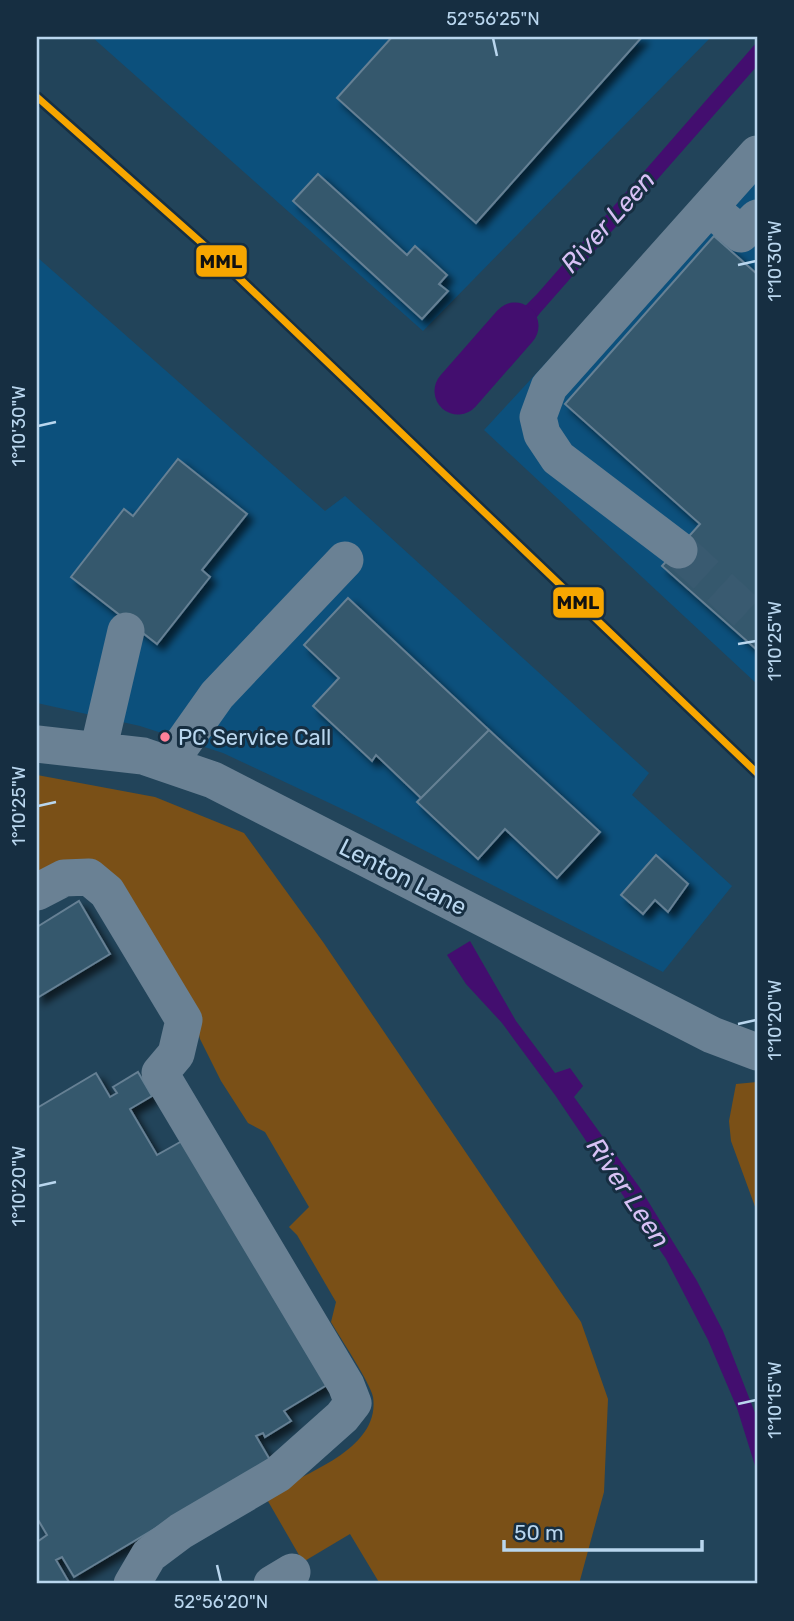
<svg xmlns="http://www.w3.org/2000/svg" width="794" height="1621" font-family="Rubik,sans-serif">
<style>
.built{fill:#0c507c}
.green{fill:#7a5017}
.water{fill:#430e6f}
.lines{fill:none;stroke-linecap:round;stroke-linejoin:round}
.river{stroke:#430e6f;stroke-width:47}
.building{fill:#35586d;stroke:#668094;stroke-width:2;filter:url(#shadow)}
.minor-tunnel{stroke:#395a70;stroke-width:37;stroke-dasharray:37 18;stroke-linecap:butt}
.minor{stroke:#6a8194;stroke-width:37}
.rail-1-casing{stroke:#162e41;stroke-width:12}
.rail-1{stroke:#f7a600;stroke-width:7}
.ticks{fill:none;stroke:#b9d6ee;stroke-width:2.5}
.bus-dot{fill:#ff8098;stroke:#162e41;stroke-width:2.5}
.labels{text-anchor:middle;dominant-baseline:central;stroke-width:6;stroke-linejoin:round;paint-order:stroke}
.bus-label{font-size:22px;fill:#b9d6ee;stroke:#162e41;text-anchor:start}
.street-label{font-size:24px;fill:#b9d6ee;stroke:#162e41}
.water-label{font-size:26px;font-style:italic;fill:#d7c0f4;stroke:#162e41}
.line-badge{stroke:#162e41;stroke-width:2.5}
.pale-badge-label{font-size:19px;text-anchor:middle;font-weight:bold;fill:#111}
.neatline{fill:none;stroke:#b9d6ee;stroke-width:2.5}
.ticks-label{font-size:18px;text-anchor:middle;fill:#b9d6ee}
</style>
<defs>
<filter id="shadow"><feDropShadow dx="6" dy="6" stdDeviation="3.5" flood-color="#0009"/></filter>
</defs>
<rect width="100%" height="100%" fill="#22445a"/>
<path class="built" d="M92,37h619l-288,294z
M757,134v550l-273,-254z
M37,257l288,254 20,-15 304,277 -17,22 100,91 -69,86 -306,-156 -134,-63 -83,-27 -103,-23z"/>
<path class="green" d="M37,775l118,22 89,36 79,109 258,380 27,77 -4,93 -25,92h-199l-30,-50 -47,28 -38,-66c37,-22 116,-46 108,-99 -3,-15 -33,-59 -42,-75l5,-20 -39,-67 -8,-8 20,-20 -44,-75 -17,-9 -27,-42 -21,-42 -7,-31 -73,-127 -83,-7z
M757,1082v130l-26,-71 -2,-20 7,-37z"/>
<path class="water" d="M757,42v24l-217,247 -54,72 -21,-18 73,-74z
M470,941l46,80 39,52 15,-5 13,18 -9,11 66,91 57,93 26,50 34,87v54l-20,-64 -29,-68 -42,-81 -111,-164 -53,-72 -36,-39 -19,-29z"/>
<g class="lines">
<path class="river" d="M458,391l57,-65"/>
</g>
<path class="building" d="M392,37h250l-166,186 -139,-125z
M318,174l89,81 8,-9 32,29 -8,9 9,7 -26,28 -129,-118z
M714,236l43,38v376l-95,-84 38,-42 -135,-120z
M178,459l69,55 -45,56 8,7 -53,67 -86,-67 53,-68 9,7z
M348,598l141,132 -68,68 -45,-43 -4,6 -59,-55 26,-28 -35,-33z
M489,730l111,102 -43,46 -52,-49 -27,30 -61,-57z
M656,855l32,29 -20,28 -13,-12 -12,14 -22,-19z
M79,901l31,53 -73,44v-71z
M138,1072l14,24 -22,13 27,46 25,-14 145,244 -43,26 7,10 -26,16 -2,-4 -7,3 14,24 -196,117 -12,-20 -6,3 14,24h-32l-1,-42 10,-7 -10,-17v-410l59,-35 14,24 7,-4 -4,-6z"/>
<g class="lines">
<path class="minor-tunnel" d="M679,550l78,72"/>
<path class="minor" d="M710,208l31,26 16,-16
M679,550l-121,-92 -16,-24 -4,-17 11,-30 208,-233
M37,744l106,12 70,24 499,255 45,17
M98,751l28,-120
M169,763l48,-68 128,-135
M37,892l27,-14 25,-1 18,15 77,128 -8,34 -16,19 186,312 7,18 -11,14 -64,57 -97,57 -32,24 -17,29
M272,1584l20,-12"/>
<defs>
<path id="rail-1" d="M37,97l176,156 544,520"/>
</defs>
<use href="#rail-1" class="rail-1-casing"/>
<use href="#rail-1" class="rail-1"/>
</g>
<path class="ticks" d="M493,38l4,18M738,265l18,-4M38,426l18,-4M738,644l18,-3M38,806l18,-4M738,1024l18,-4M38,1186l18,-4M738,1404l18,-4M217,1565l4,17"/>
<circle class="bus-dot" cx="165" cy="737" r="6"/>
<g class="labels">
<g class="bus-label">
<text x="178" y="737">PC Service Call</text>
</g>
<g class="street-label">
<text transform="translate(403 877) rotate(27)">Lenton Lane</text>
</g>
<g class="water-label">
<text transform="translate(608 222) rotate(-48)">River Leen</text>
<text transform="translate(628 1193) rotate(56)">River Leen</text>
</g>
</g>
<g class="line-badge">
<rect x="195" y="244" width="53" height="34" rx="7" fill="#f7a600"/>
<rect x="552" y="586" width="53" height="33" rx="7" fill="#f7a600"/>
</g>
<g class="pale-badge-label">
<text x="221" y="268">MML</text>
<text x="578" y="609">MML</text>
</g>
<rect width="794" height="1621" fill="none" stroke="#162e41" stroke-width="77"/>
<path d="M504 1540v10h198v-10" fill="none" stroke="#b9d6ee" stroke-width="3.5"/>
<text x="514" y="1540" font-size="21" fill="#b9d6ee" stroke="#162e41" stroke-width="5" paint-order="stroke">50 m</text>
<rect x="38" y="38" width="718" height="1544" class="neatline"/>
<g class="ticks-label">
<text x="493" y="25">52°56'25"N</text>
<text transform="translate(775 261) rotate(-90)" y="6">1°10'30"W</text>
<text transform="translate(19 426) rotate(-90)" y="6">1°10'30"W</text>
<text transform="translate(775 641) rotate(-90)" y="6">1°10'25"W</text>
<text transform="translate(19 806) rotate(-90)" y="6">1°10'25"W</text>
<text transform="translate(775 1020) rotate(-90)" y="6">1°10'20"W</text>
<text transform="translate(19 1186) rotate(-90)" y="6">1°10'20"W</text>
<text transform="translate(775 1400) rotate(-90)" y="6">1°10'15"W</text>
<text x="221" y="1608">52°56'20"N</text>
</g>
</svg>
